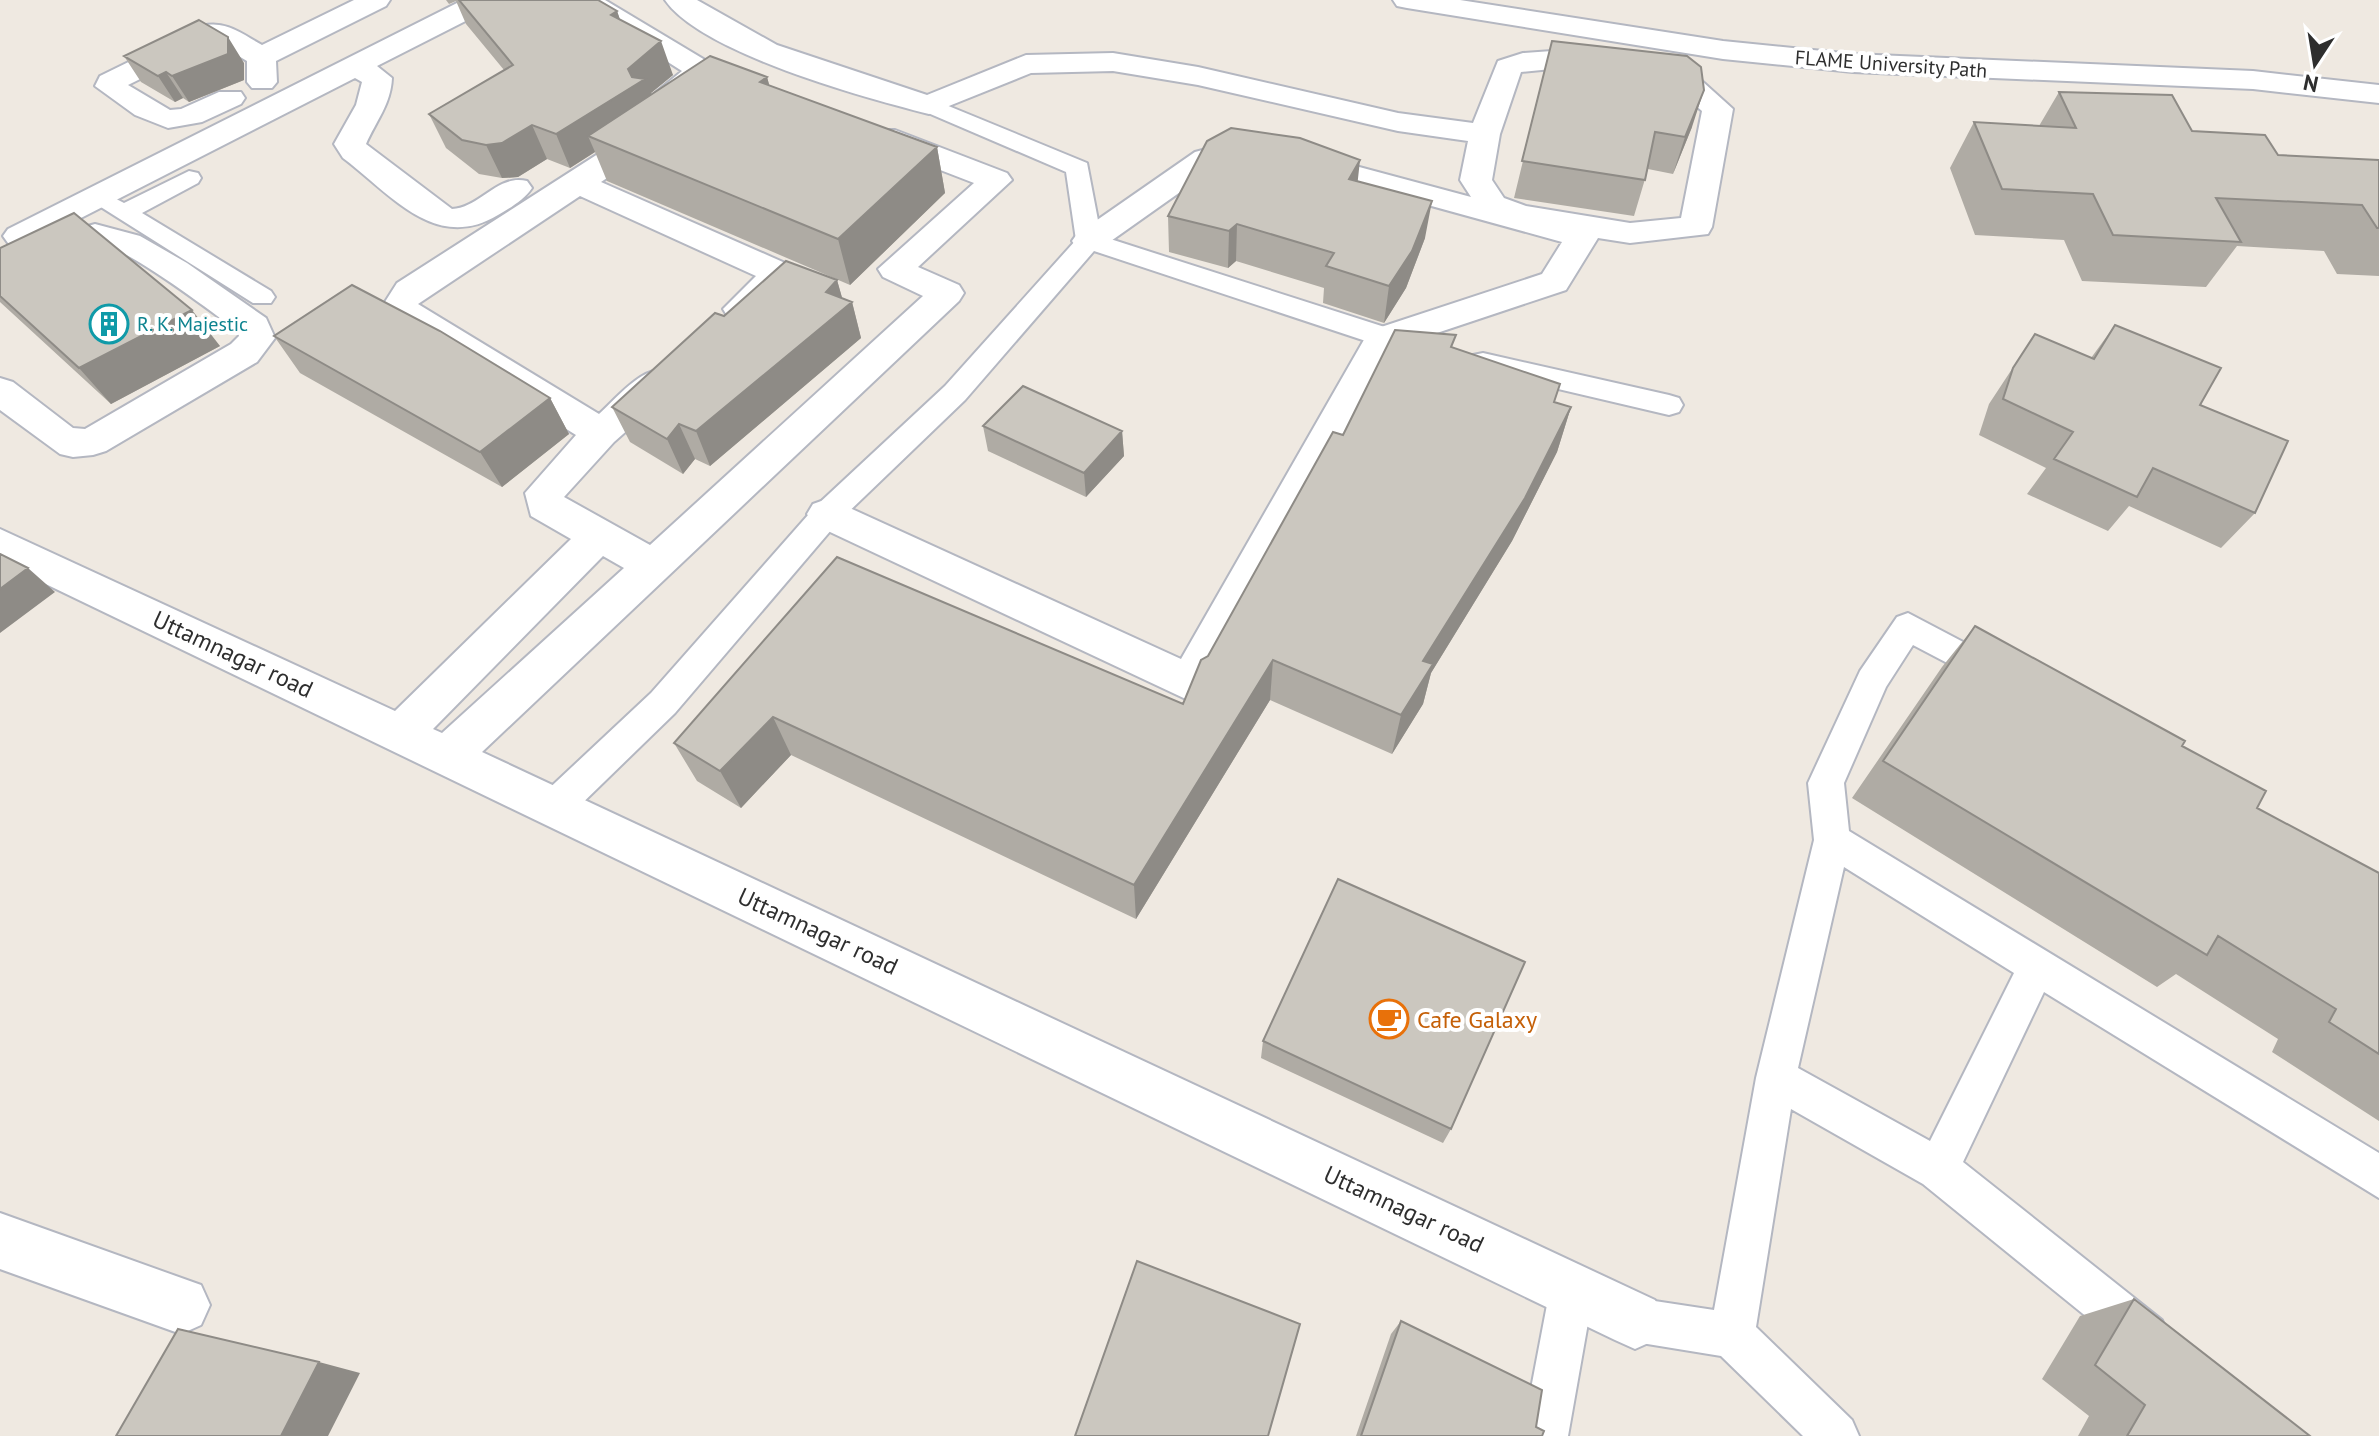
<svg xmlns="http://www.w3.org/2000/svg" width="2379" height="1436" font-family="'PT Sans',sans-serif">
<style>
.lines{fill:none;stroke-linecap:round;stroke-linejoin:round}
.lane-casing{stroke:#b4b7c1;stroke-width:4}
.street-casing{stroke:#b4b7c1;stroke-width:4}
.lane{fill:#fff;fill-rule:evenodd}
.street{fill:#fff;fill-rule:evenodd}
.wall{fill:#afaba4}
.shaded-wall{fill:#8e8b86}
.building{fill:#cbc7bf;stroke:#8e8b86;stroke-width:2}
.labels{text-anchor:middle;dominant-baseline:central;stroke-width:8;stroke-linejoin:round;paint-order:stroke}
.far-street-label{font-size:20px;fill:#2e2e2e;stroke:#fff}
.far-culture-label{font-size:20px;fill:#0d838f;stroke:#fff;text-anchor:start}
.street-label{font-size:24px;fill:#2e2e2e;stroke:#fff}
.food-label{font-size:24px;fill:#c56008;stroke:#fff;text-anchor:start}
</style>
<rect width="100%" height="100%" fill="#efe9e1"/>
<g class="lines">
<defs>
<path id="lane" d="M929,98l158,65 14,73 321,103 4,7 -4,7h-20l-308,-102 -129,149 -127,122 -163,191 -108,105 -13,4 -13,-4 -5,-11 5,-11 110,-103 165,-187 129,-120 131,-146 -10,-68 -145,-62 -4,-5z
M189,171l9,2 3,5 -3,5 -56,30 129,78 4,6 -4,6h-18l-168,-106 12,-8 27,14z
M1483,353l186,42 10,3 4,7 -4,7 -10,3 -196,-46 -4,-7 4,-7z
M1908,613l97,51 5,10 -5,10 -12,3 -80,-42 -27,42 -42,96 5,48 530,322v45l-335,-206 -81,170 199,158 6,16 -6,16 -16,6 -16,-6 -207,-168 -132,-75 -35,218 96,93 7,16h-56l-82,-80 -86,-14 -16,-6 -6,-16 6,-16 16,-6 79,12 42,-232 58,-238 -6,-57 52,-112 37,-54zM1844,867l170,106 -84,168 -132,-73z
M1572,1267l16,6 6,16 -26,147h-46l28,-147 6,-16z"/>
<path id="street" d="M354,0h36l-4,6 -110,55 1,21 -5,6h-20l-5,-6v-21l-32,-19 -87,43 42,25 11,-1 38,-17h22l4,6 -4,6 -39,18 -34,6 -33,-13 -40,-29 5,-10 102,-50c24,-6 40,8 60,19z
M463,0h36l-4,6 -118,60 15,12c-1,26 -16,43 -26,66l86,65c29,-2 45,-35 75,-28l5,7c-8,12 -22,20 -34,27 -63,38 -107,-21 -155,-57l-9,-14 22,-39 6,-23 -7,-4 -323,165 -12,3 -12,-3 -5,-7 5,-7z
M571,0h34l100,60 9,16 -45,33h-22l-4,-6 39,-32z
M665,0h32l80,45 150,50 99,-40 87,-2 85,14 200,46 75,10 25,-62 25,-8 29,-2 131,19 10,3 40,36 -21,118 -4,7 -78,9 -32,-5 -32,52 -171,57 -190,348 -15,6 -377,-177 -6,-10 6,-10 14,-5 14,5 340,155 188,-328 173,-57 20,-32 -283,-78 -45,-4 -17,6 -116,82 -12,3 -12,-3 -5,-7 5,-7 118,-82 38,-10 48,4 190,51 -11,-17 8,-39 -70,-10 -200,-46 -85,-14 -82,2 -102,41c-63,-16 -228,-61 -264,-114zM1552,69l122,18 28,24 -21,107 -51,5 -104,-17 -22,-8 -12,-18 8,-46 21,-62z
M1393,0h67l263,41 130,13 400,17 126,14v18l-126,-14 -400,-17 -130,-13 -316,-51 -10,-2z
M651,125l11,2 4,7 -4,7 -61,41 191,84 5,8c-14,21 -43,50 -69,43l-5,-8 33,-33 -176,-80 -162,108 181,110c21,-19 46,-52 76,-44l5,9 -5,9 -61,54 -50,55 86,48 273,-249 -40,-19 -5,-8 96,-86 -101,-39 -4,-7 4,-7h22l112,43 5,7 -94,87 41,18 5,8 -5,8 -477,451 1173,548 9,20 -9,20 -20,9 -20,-9 -1615,-778v-33l395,182 176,-172 -40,-23 -6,-23 51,-58 -180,-112 -13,-18 14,-22 243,-156zM603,556l21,12 -182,165 -9,-4z
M95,224l45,12 47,27 79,55 9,20 -18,24 -151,89 -13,4 -20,2 -13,-3 -60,-44v-32l13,4 60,46 12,1 146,-85 8,-8 -1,-5c-24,-17 -118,-90 -143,-87 -34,5 -62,38 -95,47v-25l59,-32z
M0,1213l201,72 9,20 -9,20 -20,9 -181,-65z"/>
</defs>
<use href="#lane" class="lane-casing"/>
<use href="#street" class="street-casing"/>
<use href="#lane" class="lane"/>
<use href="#street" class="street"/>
</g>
<path class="wall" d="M446,0h152l19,11 3,9 53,55 -22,18v2l116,-18 2,8 168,62 8,46 -95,92 -243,-104 -12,-29 -25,16 -23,-9 -29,18 -16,1 -23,-4 -33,-26 -17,-34 75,-44 -38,-46 -10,-23 -7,3z
M1552,41l140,86 -19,47 -25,-5 -14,47 -120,-18z
M124,56l120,7v17l-55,22 -6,-4 -8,4 -34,-20z
M2059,92l219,63 101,5v116l-42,-2 -13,-23 -87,-5 -31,41 -124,-6 -18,-41 -89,-5 -25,-67 24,-46 65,4z
M1358,182l67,56 -19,50 -22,35 -61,-20 1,-15 -88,-27 -8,7 -59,-16 -1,-36z
M0,248l220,98 -109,58 -111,-102z
M837,280l5,18 10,4 9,36 -151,128 -15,-7 -12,15 -53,-32 -18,-35 112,-91z
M2115,325l85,80 55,108 -34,35 -92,-42 -21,25 -81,-37 19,-26 -67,-33 10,-31 46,-70 56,24z
M274,336l276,62 19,36 -67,53 -202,-114z
M1453,348l101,54 17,5 -14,45 -45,89 -81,132 -8,31 -31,50 -122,-54 -134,219 -345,-164 -50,53 -44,-27 -23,-38 163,-186 346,147 25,-48z
M983,426l139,5 2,25 -38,41 -98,-46z
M1975,626l207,120 75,62 122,65v248l-107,-69 6,-13 -102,-65 -19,13 -305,-189 90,-131z
M1263,1041l188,88 -8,14 -182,-85z
M2134,1299l176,137h-232l11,-20 -47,-37 38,-63z
M1401,1321l135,106 6,9h-186l35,-102z"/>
<path class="shaded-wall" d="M617,11l12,34 -18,-30z
M228,37l16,26v17l-55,22 -17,-26z
M661,41l12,34 -22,18 7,20 -70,23 7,16 -25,16 -14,-34 72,-65z
M166,72l17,26 -8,4 -17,-26z
M767,77l13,46 -20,-41z
M1704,90l-12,37 -19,47 12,-37z
M532,125l15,34 -29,18 -16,1 -16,-33z
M937,147l8,46 -95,92 -12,-46z
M1360,160l-4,37 -7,-18z
M1432,201l-7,37 -19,50 -22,35 5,-37z
M1237,224l-1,37 -8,7 1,-37z
M837,280l8,28 7,-6 9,36 -151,128 -14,-35z
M192,310l28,36 -109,58 -32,-36z
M550,398l19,36 -67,53 -22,-35z
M1571,407l-14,45 -45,89 -81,132 -8,31 -31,50 9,-39 22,-54z
M679,424l16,35 -12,15 -16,-35z
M1122,431l2,25 -38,41 -2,-24z
M28,568l27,24 -55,41v-44z
M1273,660l-3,40 -134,219 -2,-34z
M773,717l18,38 -50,53 -21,-37z
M319,1362l41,11 -32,63h-47z"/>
<path class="building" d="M459,0h139l19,11 -6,4 50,26 -33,28 4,8 13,2 -89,55 -24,-9 -30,18 -16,2 -24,-5 -33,-26 84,-49z
M199,20l29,17v17l-56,22 -6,-4 -8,4 -34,-20z
M1552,41l135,15 14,11 3,23 -19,47 -30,-5 -10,48 -123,-19z
M710,56l57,21 -7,5 177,65 -99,92 -250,-103z
M2059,92l113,3 20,36 73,4 13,20 101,5v68h-2l-15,-23 -146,-7 25,44 -128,-7 -20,-41 -91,-5 -28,-67 102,6z
M1231,128l69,10 60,22 -11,19 83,22 -20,50 -23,35 -63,-20 8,-13 -97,-29 -8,7 -61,-15 39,-75z
M74,213l118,97 -113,58 -79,-72v-48z
M786,261l51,19 -11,12 26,10 -156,129 -17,-7 -12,15 -55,-32 103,-94 9,3z
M352,285l88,46 110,67 -70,54 -206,-116z
M2115,325l106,43 -21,37 88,36 -33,72 -102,-45 -16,29 -83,-38 19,-27 -70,-33 10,-31 22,-34 59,25z
M1395,330l61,5 -5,12 109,37 -6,18 17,5 -46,91 -102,163 10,3 -32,51 -128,-55 -139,225 -361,-168 -53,54 -46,-28 163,-186 346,147 18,-44 7,-4 125,-224 10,3z
M1023,386l99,45 -38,42 -101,-47z
M0,554l28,14 -28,21z
M1975,626l210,115 -3,5 84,45 -9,17 122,65v181l-50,-32 7,-13 -118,-73 -11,19 -324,-194z
M1338,879l187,83 -74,167 -188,-88z
M1137,1261l163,63 -32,112h-193z
M2134,1299l176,137h-183l18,-31 -50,-40z
M1401,1321l141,69 -6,37 8,4 -2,5h-181z
M178,1329l141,33 -38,74h-165z"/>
<defs>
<symbol id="building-ring" viewBox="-11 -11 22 22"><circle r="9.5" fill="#fff" stroke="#0f9aa8" stroke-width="1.5"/><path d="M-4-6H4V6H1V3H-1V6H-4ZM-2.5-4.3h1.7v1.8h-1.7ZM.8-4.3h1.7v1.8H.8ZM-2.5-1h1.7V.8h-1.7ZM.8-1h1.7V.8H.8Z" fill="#0f9aa8"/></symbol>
<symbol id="cafe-ring" viewBox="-11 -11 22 22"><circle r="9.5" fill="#fff" stroke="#e8710a" stroke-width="1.5"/><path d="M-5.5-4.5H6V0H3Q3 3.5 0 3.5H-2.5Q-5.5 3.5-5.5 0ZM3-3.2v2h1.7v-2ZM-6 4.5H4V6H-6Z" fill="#e8710a"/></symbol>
</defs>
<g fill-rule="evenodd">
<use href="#building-ring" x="87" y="302" width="44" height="44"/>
<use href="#cafe-ring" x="1367" y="997" width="44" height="44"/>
</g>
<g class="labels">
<g class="far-street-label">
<text transform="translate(1891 64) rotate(4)">FLAME University Path</text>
</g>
<g class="far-culture-label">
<text x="137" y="324">R. K. Majestic</text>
</g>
<g class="street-label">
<text transform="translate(233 654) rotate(25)">Uttamnagar road</text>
<text transform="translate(818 931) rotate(25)">Uttamnagar road</text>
<text transform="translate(1404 1209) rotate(25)">Uttamnagar road</text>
</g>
<g class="food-label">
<text x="1417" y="1019">Cafe Galaxy</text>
</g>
</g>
<g transform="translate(2315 64) rotate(192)" stroke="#ffffff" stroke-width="6" paint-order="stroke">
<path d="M0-6L14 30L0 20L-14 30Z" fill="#2e2e2e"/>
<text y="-12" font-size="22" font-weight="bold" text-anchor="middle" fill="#2e2e2e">N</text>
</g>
</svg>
